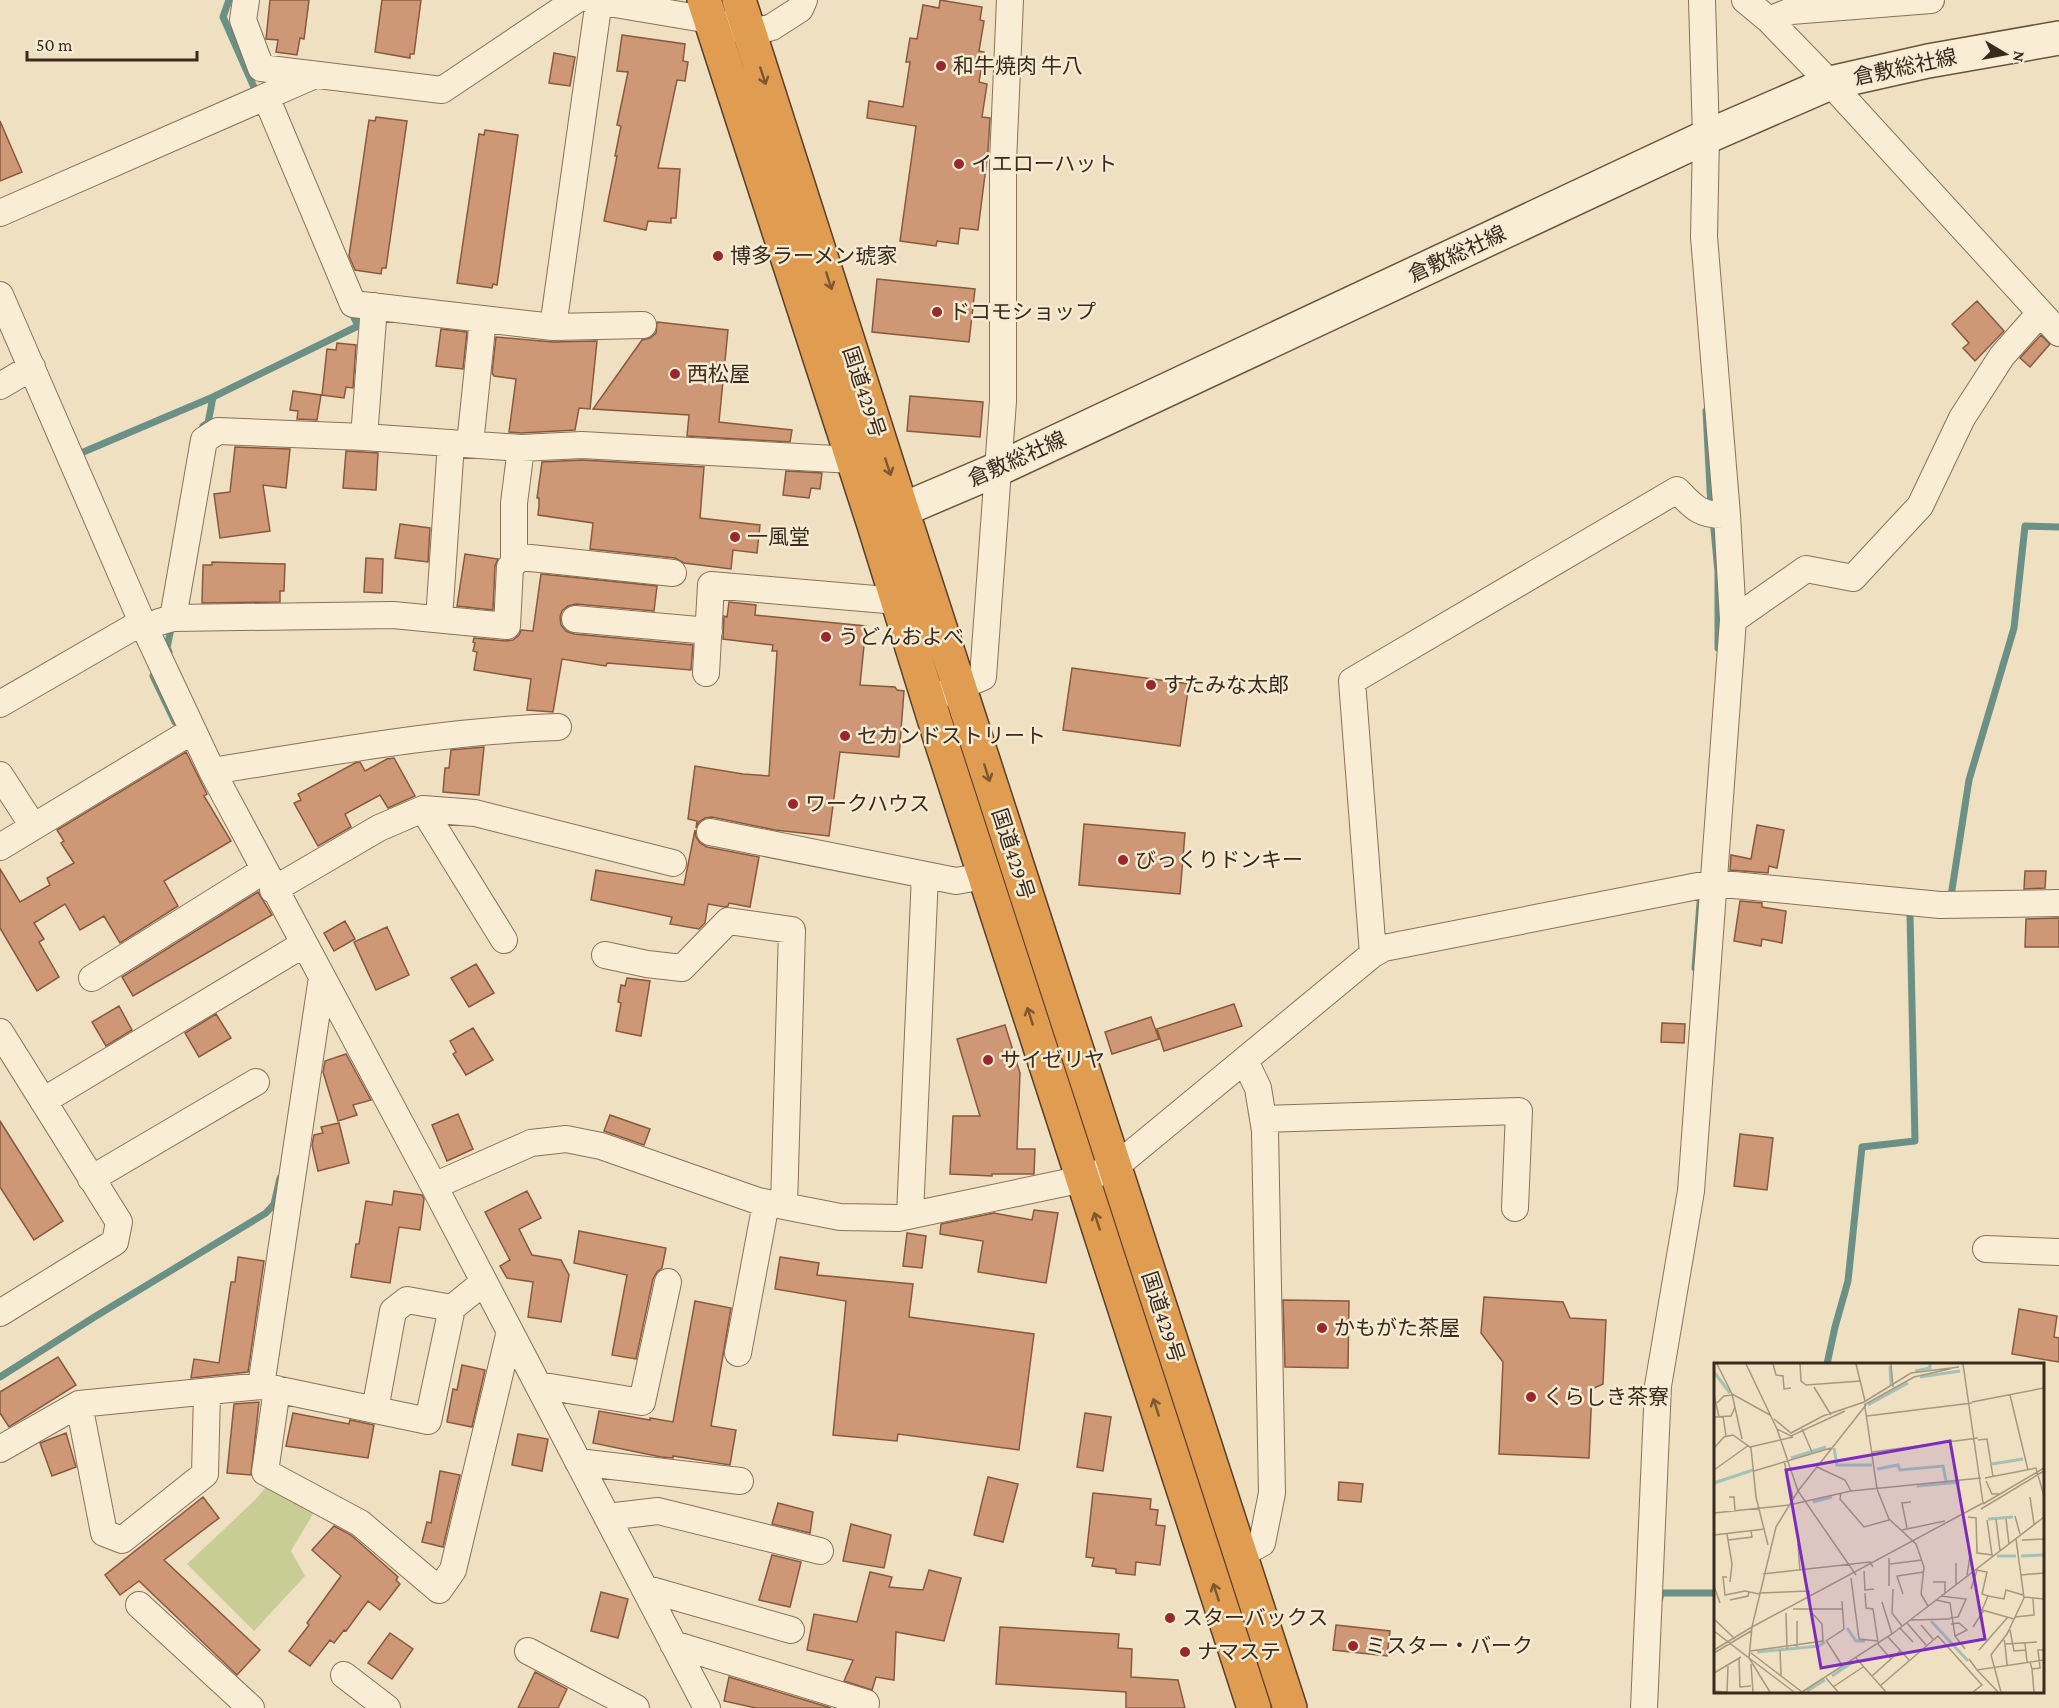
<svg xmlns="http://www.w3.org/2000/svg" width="2059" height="1708" font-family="'Crimson Pro','Noto Sans JP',serif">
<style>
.green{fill:#c8cd96}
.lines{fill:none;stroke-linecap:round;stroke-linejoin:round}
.stream{stroke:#6b9085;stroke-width:7}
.building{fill:#ce9877;stroke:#89593e;stroke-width:1.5}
.street-casing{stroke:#897159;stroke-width:28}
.secondary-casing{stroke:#6b523c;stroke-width:36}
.highway-casing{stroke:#573f2d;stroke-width:36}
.street{stroke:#f9edd5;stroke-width:26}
.secondary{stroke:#f9edd5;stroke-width:33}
.highway{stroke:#e09d51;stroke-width:33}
.oneway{stroke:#7b5832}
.poi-dot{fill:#99282c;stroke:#f6ead2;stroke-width:2}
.labels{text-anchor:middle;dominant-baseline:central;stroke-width:5;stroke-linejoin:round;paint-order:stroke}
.poi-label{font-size:21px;fill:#382a1d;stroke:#f6ead2;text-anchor:start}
.street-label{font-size:21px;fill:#382a1d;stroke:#f6ead2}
.inset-river{fill:none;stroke:#a4c1b8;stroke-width:3}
.inset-road{fill:none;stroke:#a69780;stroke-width:1.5}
.view{fill:#7b2cbf;fill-opacity:0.15;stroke:#7b2cbf;stroke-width:3}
.inset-edge{fill:none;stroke:#382a1d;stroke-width:3}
</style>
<rect width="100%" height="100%" fill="#efe0c2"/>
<path class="green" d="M267,1486l46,28 -22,37 14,25 -51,55 -67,-67 67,-63z"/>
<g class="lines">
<path class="stream" d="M229,0l-6,17 34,77
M1706,411l5,97
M203,426l5,-3 5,-26 145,-71 -7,-15
M81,453l132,-56
M1713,519l5,53v76
M169,652l-2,-4 4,-20
M153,676l22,46
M1951,896l18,-116 45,-152 11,-102 34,1
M1695,968l6,-78
M1827,1364l8,-37 13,-46 14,-134 53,-6 -5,-227
M0,1377l96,-61 170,-103 8,-9 6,-26
M1660,1598l1,-5h55"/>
</g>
<path class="building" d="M270,0h39l-5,39 -4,-1 -3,17 -21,-3 2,-12 -12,-1z
M382,0h39l-7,54h-4v4l-35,-6z
M940,0l42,7 -2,13 4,1 -5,30 5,1 -5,30 8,2 -5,33 8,1 -2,33 -10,79 -18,-2 -2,16 -21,-3 -1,5 -36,-5 16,-115 -49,-8 2,-17 34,6 7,-45h-4l4,-24 7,1 6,-34 16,3z
M622,35l63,9 -2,17 5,1 -3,19 -8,-1 -19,88 22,1 -4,49h-5v5l-23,-2 -2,9 -42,-9 13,-65h-2l6,-30 -4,-1 11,-53 -11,-1z
M554,53l21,4 -5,29 -21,-3z
M376,117l31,4 -21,147h-4l-1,6 -26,-4 -6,-14 20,-136 6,1z
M0,121l22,51 -22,9z
M485,130l33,5 -21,150 -4,-1 -1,4 -35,-5 22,-149 5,1z
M877,279l98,10 -6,53 -97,-10z
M1977,301l27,30 -29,30 -12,-13 6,-5 -17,-19z
M657,322l71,8 -9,92 73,8 -2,12 -103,-6 2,-21 -96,-6 49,-69 8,-2 6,-5z
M441,329l26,3 -4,37 -27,-3z
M2041,335l9,9 -20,23 -10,-9z
M496,337l57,5 44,-1 -7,68 -11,-1 -4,22 -54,3 -12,-1 7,-53 -22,-3 -2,-3z
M337,343l19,2 -3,43 -7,-1 -2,11 -22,-3 5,-46 9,1z
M293,391l28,4 -4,25 -20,-1 1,-8 -8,-1z
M910,396l73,6 -3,35 -73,-6z
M235,447l55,2 -4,39 -23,-3 7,46 -50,7 -6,-44 16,-2z
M346,451l32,2 -2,37 -33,-2z
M582,460l122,7 -4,51 60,7 -3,28 -24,-3 -2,19 -47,-6 -9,-5 -85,-9 3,-26 -55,-8 1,-9v-8h-2l5,-36z
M786,471l36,2 -2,16 -9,-1 -2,10 -26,-3z
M400,524l30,4 -2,34 -33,-4z
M465,554l33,5 -3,7 -2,44 -36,-4z
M366,558l17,1 -1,34 -18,-1z
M212,562l73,2 -1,27h-4v11l-78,1 1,-38h9z
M541,574l116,12 -3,25 -78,-7 -8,2 -6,5 -2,6 1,8 5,6 8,3 119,11 -2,25 -84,-7 -1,3 -44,-7 -9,53 -26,-2 4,-31 -57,-9 3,-18 -4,-1 2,-8 -2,-1 1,-4 32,3 7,-1 6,-5 2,-5 12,1z
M729,602l27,3 -1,10 111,11 -6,59 35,2 2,3 7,1 -5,66 -59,-5 -11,84 -54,-6 -63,-13 -7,1 -6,4 -3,6 1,-7 -9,-2 7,-53 48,8 26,2 8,-125h-5l1,-6 -50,-6 1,-23 3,1z
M1072,668l117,16 -9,62 -117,-16z
M484,747l-5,48 -36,-3 2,-24h4l2,-18z
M186,752l21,42 -3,2 27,45 -67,40 14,25 -58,37 -16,-27 -24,14 -15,-26 -31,19 10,16 -5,3 20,35 -22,14 -37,-63v-59l20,33 30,-17 -3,-7 27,-15 -13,-20 3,-2 -7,-11z
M394,758l21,38 -27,12 -8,-13 -35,19 6,13 -33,19 -24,-43 7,-3 -3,-6 57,-31 5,-1 5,9 22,-12z
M1084,824l101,9 -5,61 -101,-9z
M1757,825l27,5 -7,38 -8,-2 -1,7 -38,-3 1,-15 20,4z
M695,830l1,7 4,6 7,4 52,10 -9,50 -21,-4 -1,3 -3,1 -17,-3 -3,19 -6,6 -29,-5 2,-7 -81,-17 5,-30 88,15z
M2025,871h21l-1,17 -21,1z
M258,892l14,23 -139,81 -11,-19z
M1740,901l22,2v4l24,4 -4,32 -20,-4 -1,7 -27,-5z
M2059,918v29h-34l1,-28z
M345,921l10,18 -21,12 -10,-18z
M387,927l22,48 -33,15 -22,-48z
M476,964l18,29 -25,14 -18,-29z
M627,978l23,3 -9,55 -25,-5 5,-28 -3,-1 3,-17 4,1z
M1234,1004l8,22 -78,25 -7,-22z
M119,1006l13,24 -26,16 -14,-24z
M216,1014l15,24 -32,19 -14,-24z
M1151,1017l8,22 -47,15 -7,-22z
M1662,1023l23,1 -1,19 -23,-1z
M1005,1025l15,48 -3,76h18l-1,25h-42v2l-42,-2 3,-58h27l-23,-77z
M473,1028l20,32 -27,15 -13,-21 3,-2 -6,-11z
M346,1054l25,46 -18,5 4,10 -19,6 -15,-49 2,-11z
M458,1114l15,35 -26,12 -15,-36z
M610,1115l40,14 -6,16 -40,-14z
M0,1121l63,100 -29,19 -34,-53z
M339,1123l10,40 -31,8 -6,-26 2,-10 9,-2 -2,-6z
M1740,1134l33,4 -6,52 -33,-4z
M394,1191l28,4 2,4 -4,31 -21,-3 -9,56 -39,-6 5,-33h3l7,-43 26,4z
M527,1191l14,27 -22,11 13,26 29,5 8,15 -8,47 -33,-5 5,-35 -26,-4 -7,-12 10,-6 -25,-48z
M1034,1210l24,3 -12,70 -68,-11 5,-31 -43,-7 1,-10 53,-11 38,7z
M579,1231l87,17 -4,20 -5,4 -4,7 -17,80 -24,-4 15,-80 -53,-12z
M907,1233l19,3 -4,32 -19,-2z
M238,1257l26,4 -16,111 -57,6 3,-19 25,4 12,-81h4z
M780,1257l39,6 -2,12 96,9 -4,33 125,17 -15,116 -121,-16 -1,7 -64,-6 13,-134 -71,-12z
M1484,1297l79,5 7,16 36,2 -3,64 -11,5 -3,69 -90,-4 4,-92 -22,-29z
M1283,1300l66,1 -1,67 -63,-1z
M695,1301l36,7 -20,118 25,4 -6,35 -57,-9v2l-12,-1 -68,-14 6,-32 51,9v-2l23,4z
M2019,1309l38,7 -3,21 5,1v24l-47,-8z
M58,1357l18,28 -67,42 -9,-14v-21z
M462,1365l23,5 -13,57 -25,-5 6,-33 4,1z
M259,1402l-8,73 -24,-2 7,-69z
M293,1413l56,11 1,-4 24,5 -6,33 -82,-12z
M1085,1413l26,4 -8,54 -26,-4z
M66,1433l10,34 -24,9 -12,-33z
M518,1434l30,5 -6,32 -30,-6z
M440,1471l20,4 -17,72 -21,-5 5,-20 4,1z
M988,1477l30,7 -15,58 -29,-7z
M1339,1482l24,2 -2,18 -23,-2z
M1093,1493l58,6 -1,10 8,1 -2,15 9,1 -5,39 -24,-3 -1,13 -19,-2v-4l-24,-3 2,-8 -8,-1z
M203,1497l16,21 -55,42 96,90 -23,25 -98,-94 -19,14 -15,-20z
M778,1503l35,9 -3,21 -38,-9z
M851,1524l40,11 -7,33 -41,-7z
M334,1526l17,9 47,42 -2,3 4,4 -20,26 -12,-9 -22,30 -2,-1 -10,13 -4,-3 -20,26 -21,-15 20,-26 -2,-2 34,-47 -29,-26z
M772,1555l29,7 -11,45 -31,-7z
M929,1570l32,8 -17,63 -48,-9 -2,48 -18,-3 -4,13 -28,-9 9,-21 -46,-10 7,-36 43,8 13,-50 22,5 -3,10 34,3z
M601,1592l27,7 -10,39 -27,-7z
M1336,1625l54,6 -3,25 -54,-6z
M1000,1627l119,7 -1,14 14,1 -1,28 47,3 7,28h-59v-16l-130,-8z
M390,1633l23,16 -21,30 -24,-16z
M535,1672l32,17 -9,19h-40z
M729,1677l102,31h-75l-32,-7z"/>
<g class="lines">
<defs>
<path id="street" d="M246,0l-3,20 18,48 181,22 134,-90
M591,0l119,20 40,13 22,-6 28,-18 4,-9
M1745,0l24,20 61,63 229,250
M1769,20l22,-9 140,-11
M266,97l87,207 200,23 90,-2
M0,213l315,-138
M0,295l142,327 70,149 222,415 273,522
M553,327l46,-327
M0,386l32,-19
M364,437l10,-131
M470,444l13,-125
M514,563v-60l7,-55
M173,618l31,-178 14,-9 146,6 157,11 61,-3 271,15
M439,619l12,-176
M575,619l134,12
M1733,620l73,-51 47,9 67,-72 42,-88 40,-62 38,-43
M159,622l14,-4 220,-3 114,11 3,-59 11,-10 152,16
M706,673l5,-88 187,16
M942,694l41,-17 20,-276v-239l7,-162
M0,704l142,-82
M212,771c114,-18 229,-40 346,-44
M0,775l33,51
M423,809l81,131
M710,832l246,49 29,-5
M0,847l192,-116
M273,890l106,-62 44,-19 52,4 198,50
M1373,954l-21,-273 325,-191c17,18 24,26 50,25
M605,955l42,9 35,4 46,-47 64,9 -8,276
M92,978l171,-107
M0,1032l119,190 -4,20 -115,71
M43,1101l261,-157
M1263,1119l256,-8 -4,97
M91,1179l165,-97
M434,1186l97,-43 35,-4 35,7 157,55 82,16 58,1 185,-39 32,-12 258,-213 11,-6 329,-65 227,22 119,-2
M910,1215l15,-340
M1986,1249l73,3
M738,1353l28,-150
M538,1385l104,17 26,-120
M261,1386l61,-409
M277,1389l-12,83 95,51 79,67 14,-20 57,-239
M79,1404l25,129 18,7 83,-66 2,-82
M375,1410l18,-99 14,-11 45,8
M0,1449l79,-45 182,-18 167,35 24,-113 32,-26
M578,1462l162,19
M607,1517l51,-6 162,40
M1240,1555l22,-12 10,-50 -7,-362 -7,-43 -13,-27
M644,1588l147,42
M139,1605l112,103
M673,1644l193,59
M528,1651l108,57
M344,1675l43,33
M1644,1708l14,-322 33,-195 42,-571 -6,-105 -23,-278 2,-100 -4,-137"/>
<path id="secondary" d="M876,524l26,-14 96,-41 708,-332 124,-54 98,-22 131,-23"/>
<path id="highway" d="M704,0l170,525 67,216 313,967
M739,0l163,510 388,1198"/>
</defs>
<use href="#street" class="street-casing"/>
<use href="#secondary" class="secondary-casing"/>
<use href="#highway" class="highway-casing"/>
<use href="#street" class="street"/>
<use href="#secondary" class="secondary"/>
<use href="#highway" class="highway"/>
</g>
<defs><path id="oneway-shaft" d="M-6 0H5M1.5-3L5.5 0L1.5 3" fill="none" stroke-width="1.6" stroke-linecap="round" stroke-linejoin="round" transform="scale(1.5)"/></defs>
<g class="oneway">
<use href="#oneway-shaft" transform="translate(763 76) rotate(72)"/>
<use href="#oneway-shaft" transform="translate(829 281) rotate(72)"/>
<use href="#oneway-shaft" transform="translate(888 467) rotate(72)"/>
<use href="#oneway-shaft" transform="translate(987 773) rotate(72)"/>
<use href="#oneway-shaft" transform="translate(1030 1016) rotate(-108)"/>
<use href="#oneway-shaft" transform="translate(1097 1221) rotate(-108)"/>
<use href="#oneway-shaft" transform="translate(1156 1407) rotate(-108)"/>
<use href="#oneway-shaft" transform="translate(1216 1592) rotate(-108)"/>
</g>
<g class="poi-dot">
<circle cx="941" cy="66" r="6"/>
<circle cx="959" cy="164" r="6"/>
<circle cx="718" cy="256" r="6"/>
<circle cx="937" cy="312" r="6"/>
<circle cx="675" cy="374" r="6"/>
<circle cx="735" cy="537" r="6"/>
<circle cx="826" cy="637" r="6"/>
<circle cx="1151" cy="685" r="6"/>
<circle cx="845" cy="736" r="6"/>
<circle cx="793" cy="804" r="6"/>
<circle cx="1123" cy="860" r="6"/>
<circle cx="988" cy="1060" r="6"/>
<circle cx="1322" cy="1328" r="6"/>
<circle cx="1531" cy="1397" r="6"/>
<circle cx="1170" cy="1618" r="6"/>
<circle cx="1353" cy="1646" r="6"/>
<circle cx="1185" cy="1652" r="6"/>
</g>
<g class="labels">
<g class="poi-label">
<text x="953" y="66">和牛焼肉 牛八</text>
<text x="971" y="164">イエローハット</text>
<text x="730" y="256">博多ラーメン琥家</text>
<text x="949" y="312">ドコモショップ</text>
<text x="687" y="374">西松屋</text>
<text x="747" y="537">一風堂</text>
<text x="838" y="637">うどんおよべ</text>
<text x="1163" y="685">すたみな太郎</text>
<text x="857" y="736">セカンドストリート</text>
<text x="805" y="804">ワークハウス</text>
<text x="1135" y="860">びっくりドンキー</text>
<text x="1000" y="1060">サイゼリヤ</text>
<text x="1334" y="1328">かもがた茶屋</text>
<text x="1543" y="1397">くらしき茶寮</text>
<text x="1182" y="1618">スターバックス</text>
<text x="1365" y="1646">ミスター・バーク</text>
<text x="1197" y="1652">ナマステ</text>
</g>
<g class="street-label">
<text transform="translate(1905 67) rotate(-12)">倉敷総社線</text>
<text transform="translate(1457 254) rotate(-25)">倉敷総社線</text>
<text transform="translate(864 392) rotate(72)">国道429号</text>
<text transform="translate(1017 459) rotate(-24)">倉敷総社線</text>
<text transform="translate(1013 854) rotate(72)">国道429号</text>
<text transform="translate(1163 1317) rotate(72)">国道429号</text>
</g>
</g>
<g transform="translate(1714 1363)">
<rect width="330" height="330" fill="#efe0c2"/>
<path class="inset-river" d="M176,3l1,19M201,8l15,-3v-4M0,9l16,21M206,14l40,-6M154,42l40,-22M120,85l3,17h35M77,95l35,-11M278,101l31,-5M163,106l21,-4 2,5 43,-4 3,15M0,120l39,-13M203,123l43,-4M99,139l19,-5M274,156l25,-2M283,193h19M307,193l23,-1M217,258l37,40M133,265l9,13h9M43,289l62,-6 6,-4M118,313l21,-14M93,328l18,-11"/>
<path class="inset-road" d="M3,1l15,30 38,21M32,1l31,65 21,62 58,84M59,1l3,11 7,1 1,13 7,-1M86,1l1,17 5,4 55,-4M142,1l9,37M177,1l2,23M100,24l17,28M18,31l10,45M0,32l5,22M296,32l18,75M258,39l72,-14M3,40l7,-7 9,-1M150,42l50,-28 44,-10M151,44l12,82 12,30 27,25 8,23 -3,27 7,12M9,53l3,20M153,53l105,-13M0,54l17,-1 4,-9M60,56l17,14 32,-17 41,-14 47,-29 48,-6M63,66l14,7 54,-25M88,66l10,23M264,77l9,-1 6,38M36,84l43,-10M0,85l10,-11 9,-2 18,13 5,49 12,48M158,89l106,-14M70,98l9,37M103,104l28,13 6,11M0,107l35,-25M40,108l77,-23M271,115l51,-10 8,28M272,118l6,13h8M127,130l-1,6 24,28 25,-7M15,134h5l1,14M316,134l4,27M269,141l61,-36M267,146l63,-38M0,150l75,-8 62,-14 130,-13M301,153l5,18M254,154l8,1 1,35 16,2M282,156l4,32M292,156l3,25M273,157l5,35M193,165l-5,-25 9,-1M188,167l43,-9M13,171l5,30 -2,18M0,172l51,-6M14,177l24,-3 -1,-6M308,177l22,-1M84,181l2,27M175,195v28M242,200v21M176,201l32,-4M262,207l11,2 -5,22 6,2 -6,14 32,9M150,208l1,19 9,-1M49,211l107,-12 3,5M253,212l3,-19M307,212l23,-2M13,214h-4l2,18 20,-4 14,3M137,215l8,61 19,2M219,219h12v11M0,223l6,17M179,226l-1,24 10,13M257,226l6,-19M151,230l1,15 7,1 5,33M189,231l-6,-18 27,-4M227,233l25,3 -8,18 -8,1M274,233l16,3 2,-9 17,5M310,234l20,2M16,237l18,-4 1,-4M222,237l14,3 5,33 10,13M168,239l10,32M79,246h50M72,250l1,36M301,254l19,-2 -1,-17M0,256l21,20M196,257l40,-1M83,258v26M193,260l19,22M237,261l8,-1 8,7 -12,6M207,262l12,14M259,264l11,-17M186,265l13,14M296,267l4,21 12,-1M0,268l35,27 21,34M174,274l21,23M112,277l17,27M290,277l1,4 32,-2M112,278l18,-12 -2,-28M311,280l2,19M164,281l13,15M291,281l2,21M0,287l38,-23 24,-100 22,-36 68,-86M66,287l1,25M265,287l29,-33M36,288l73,-10 -1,-17 -11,-12 -2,-21 -50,2M0,290l37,-22M37,290l51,39M25,295l1,29 11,-1M142,295l30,34M255,296l8,11 67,-10M316,299l2,7 8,-1 -2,-18h6M37,301l2,28M318,306l2,23M263,307l21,22M0,310l27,-16M158,313l28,-25M112,315l12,14M166,323l58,-50 44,49 -9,7M119,324l30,-20M0,328l13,1 1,-26M80,329l-45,-34 3,-31 231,-124 -20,-139M88,329l90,-58 152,-117M287,329l-10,-37 16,-21 17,-36 -8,-59"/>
<path class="view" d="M236,78l35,198 -164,29 -35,-198z"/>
<rect width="330" height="330" class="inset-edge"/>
</g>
<g transform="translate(2005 54) rotate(100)" stroke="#f6ead2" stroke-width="4.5" paint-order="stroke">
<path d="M0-4.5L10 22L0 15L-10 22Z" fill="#382a1d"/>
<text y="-9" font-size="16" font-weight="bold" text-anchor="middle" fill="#382a1d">N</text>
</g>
<path d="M27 51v9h170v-9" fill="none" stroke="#382a1d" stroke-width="3"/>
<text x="36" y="51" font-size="18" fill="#382a1d" stroke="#f6ead2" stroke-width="4.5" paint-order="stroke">50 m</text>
</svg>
